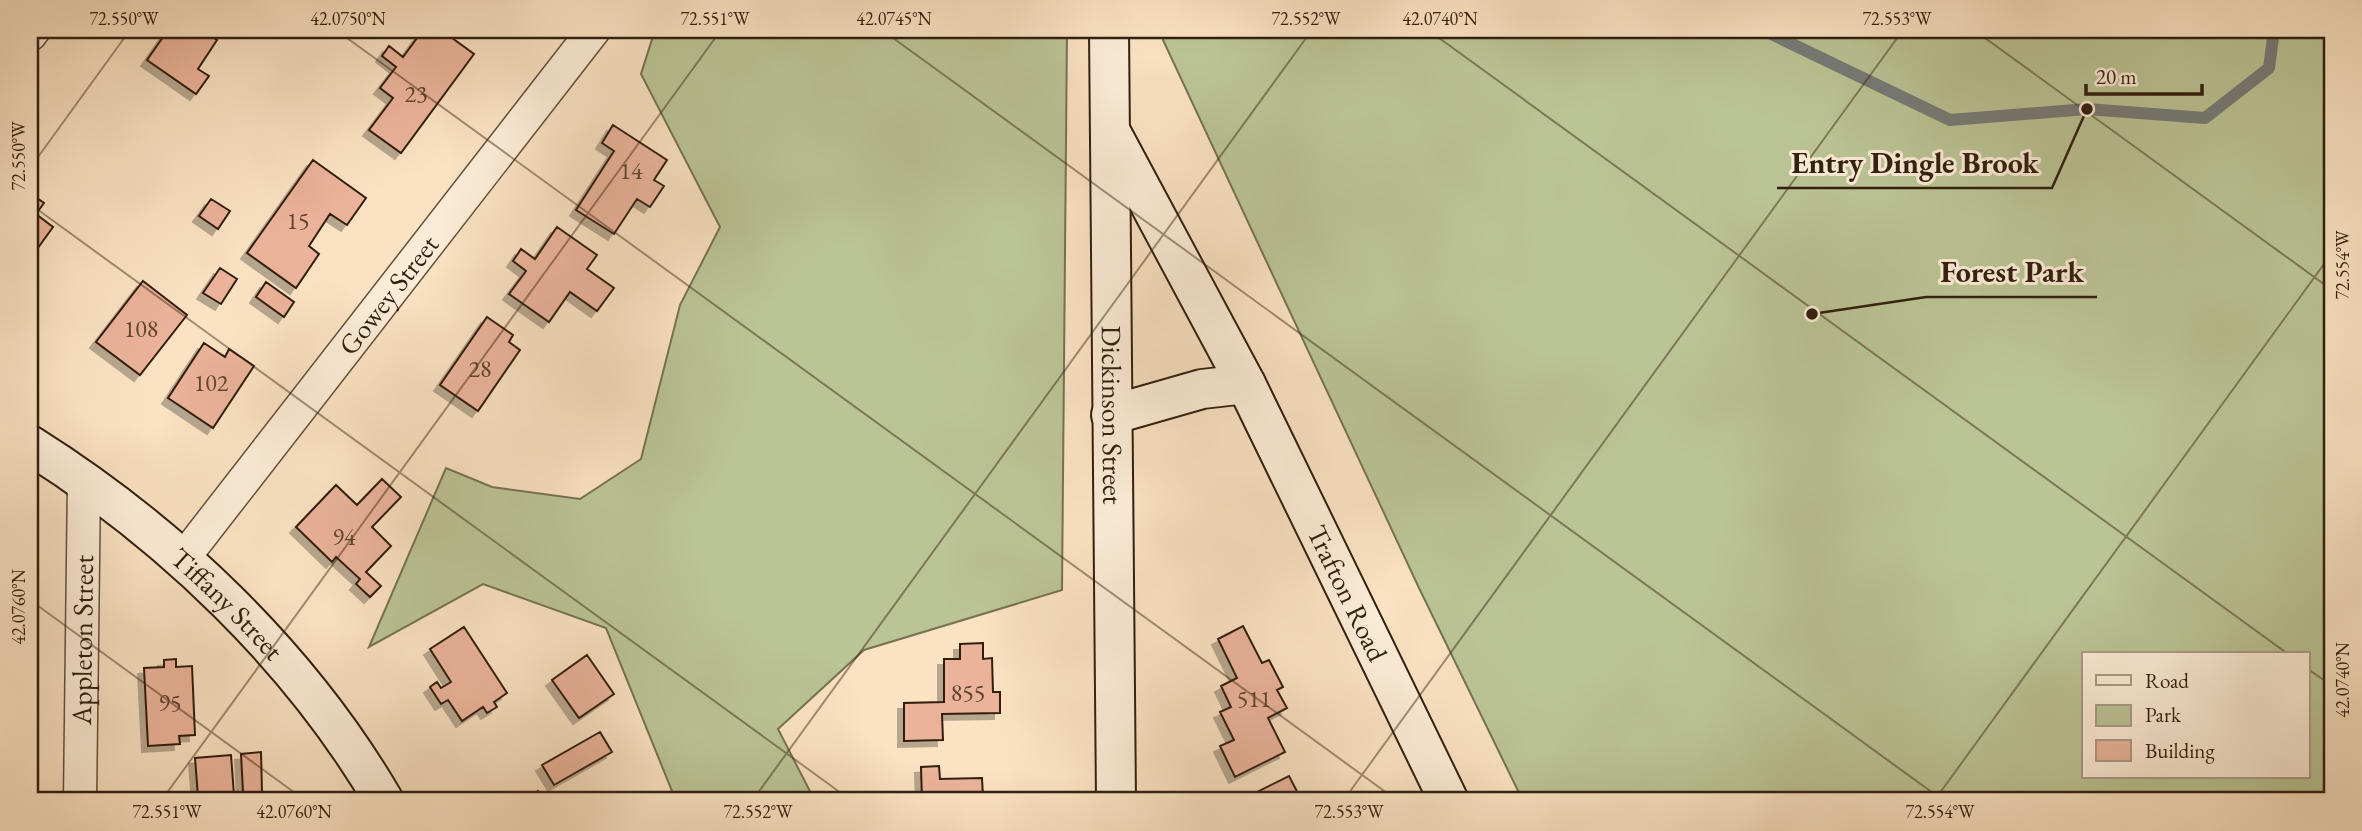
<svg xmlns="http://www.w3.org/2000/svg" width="2362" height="831" font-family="'EB Garamond',serif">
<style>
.green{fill:#bbc495;stroke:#767252;stroke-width:2;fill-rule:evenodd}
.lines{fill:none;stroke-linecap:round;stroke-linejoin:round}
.stream{stroke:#767c78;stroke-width:12}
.building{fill:#ebb39a;stroke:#321f0e;stroke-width:2;filter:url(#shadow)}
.street-casing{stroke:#64503b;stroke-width:35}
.secondary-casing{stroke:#321f0e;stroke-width:42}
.street{stroke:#fcecd7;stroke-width:32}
.secondary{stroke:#fcecd7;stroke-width:38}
.ticks{fill:none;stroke:#321f0e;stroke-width:2;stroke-opacity:0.45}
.labels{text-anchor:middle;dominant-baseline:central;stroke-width:6;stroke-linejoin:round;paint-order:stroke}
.number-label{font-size:24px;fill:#604431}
.street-label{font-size:28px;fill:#321f0e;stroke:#fcecd7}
.leader{fill:none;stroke:#321f0e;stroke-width:2.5}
.callout-dot{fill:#321f0e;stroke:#fcecd7;stroke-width:2.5}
.callout-label{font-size:30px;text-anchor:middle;font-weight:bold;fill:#321f0e;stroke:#fcecd7;stroke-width:6;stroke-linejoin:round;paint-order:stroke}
.neatline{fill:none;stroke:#321f0e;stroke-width:2.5}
.ticks-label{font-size:18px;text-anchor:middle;fill:#321f0e}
</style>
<defs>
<filter id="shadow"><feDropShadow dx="-6" dy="6" stdDeviation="0" flood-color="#0004"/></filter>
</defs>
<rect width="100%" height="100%" fill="#fae2c2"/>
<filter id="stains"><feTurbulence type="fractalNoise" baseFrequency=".00286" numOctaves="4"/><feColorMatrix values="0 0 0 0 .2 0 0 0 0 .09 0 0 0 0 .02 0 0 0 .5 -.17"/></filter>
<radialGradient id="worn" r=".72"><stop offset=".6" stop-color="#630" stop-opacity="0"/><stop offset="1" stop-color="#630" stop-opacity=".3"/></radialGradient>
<path class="green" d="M655,30h412l-5,560 -198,60 -86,79 37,72h-139l-70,-173 -123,-44 -114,63 77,-179 46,19 88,12 61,-40 39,-154 40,-78 -79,-153z
M1163,30h1169v771h-809l-104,-213 -256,-548zM2084,654h224v123h-224z"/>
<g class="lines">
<path class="stream" d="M1763,30l187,90 137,-11 118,9 64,-50 5,-38"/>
</g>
<path class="building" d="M168,30h34l15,10 -19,29 11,7 -13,18 -49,-34z
M423,30h18l33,24 -73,99 -32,-23 24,-32 -13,-10 16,-21 -14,-11 7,-10 14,11z
M613,125l54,35 -13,20 10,6 -14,21 -13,-8 -23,35 -38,-24 38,-59 -12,-8z
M313,160l53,38 -19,27 -17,-11 -21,32 10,8 -23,34 -49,-35z
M30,193l14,10 -8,11 17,13 -23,32z
M211,199l19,12 -12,18 -19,-13z
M557,227l40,28 -10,14 27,19 -17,23 -27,-19 -21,30 -40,-28 17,-23 -13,-10 8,-12 14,10z
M220,268l17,11 -16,25 -18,-11z
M143,281l44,34 -47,60 -44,-33z
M266,282l28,20 -10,15 -28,-20z
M487,317l26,18 -4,7 11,8 -42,61 -38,-26z
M204,343l21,14 4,-8 25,17 -41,62 -45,-30z
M382,479l19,18 -29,30 19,19 -25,26 15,14 -11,11 -14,-13 4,-5 -24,-22 -4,5 -36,-35 40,-42 21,20z
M1243,626l19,37 7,-3 14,27 -6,3 10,18 -19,10 17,34 -50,25 -15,-31 14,-6 -14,-28 11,-5 -10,-21 16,-8 -19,-39z
M464,627l43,66 -13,9 3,5 -10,6 -4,-6 -21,14 -14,-21 -7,4 -11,-17 7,-5 4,6 10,-6 -21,-33z
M983,643v16l9,-1 1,34h7v21l-58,1 1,26 -39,1v-38l40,-1v-43h16v-15z
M587,655l27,39 -35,24 -27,-38z
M176,659v8l16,-1 3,69 -16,1 1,8 -32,2 -4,-78 20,-1v-7z
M600,732l12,20 -58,33 -12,-20z
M261,752l1,40h-19l-2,-38z
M231,755l3,40 -36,2 -3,-39z
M939,766l1,13 42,-1 1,19h13v4h-74l-1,-34z
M1289,776l13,25h-58l-1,-2z
M538,791l6,10h-25z"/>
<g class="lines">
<defs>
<g id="street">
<path d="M30,35l4,-5"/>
<path id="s1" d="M182,560l412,-530"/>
<path id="s2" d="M80,801l4,-321"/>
</g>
<g id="secondary">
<path id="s3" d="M1109,30l7,771"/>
<path id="s4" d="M1112,134l134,250 203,417"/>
<path d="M1111,415l91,-26 44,-5"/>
<path id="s5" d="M30,445c140,88 270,212 354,356"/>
</g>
</defs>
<use href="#street" class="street-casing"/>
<use href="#secondary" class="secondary-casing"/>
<use href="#street" class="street"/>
<use href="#secondary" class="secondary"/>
</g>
<path class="ticks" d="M336,30l1062,771M882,30l1062,771M1428,30l860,624M1974,30l358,260M30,168l100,-138M30,204l822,597M30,600l276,201M2308,669l24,17M161,801l560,-771M752,801l560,-771M1343,801l560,-771M1934,801l398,-548"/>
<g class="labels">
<g class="number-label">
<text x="416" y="93">23</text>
<text x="631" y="170">14</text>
<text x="298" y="220">15</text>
<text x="141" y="328">108</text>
<text x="480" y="368">28</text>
<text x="211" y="382">102</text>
<text x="344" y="536">94</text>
<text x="968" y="692">855</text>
<text x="1254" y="698">511</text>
<text x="170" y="702">95</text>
</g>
<g class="street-label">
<text stroke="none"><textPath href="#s1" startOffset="336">Gowey Street</textPath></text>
<text stroke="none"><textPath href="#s3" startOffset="385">Dickinson Street</textPath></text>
<text stroke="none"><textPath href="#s4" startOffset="516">Trafton Road</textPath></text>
<text stroke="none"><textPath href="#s5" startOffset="254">Tiffany Street</textPath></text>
<text stroke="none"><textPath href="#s2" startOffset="161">Appleton Street</textPath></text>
</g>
</g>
<path class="leader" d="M2087 109L2052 188H1777M1812 314L1926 297H2097"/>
<g class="callout-dot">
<circle cx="2087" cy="109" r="7"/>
<circle cx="1812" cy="314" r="7"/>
</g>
<g class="callout-label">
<text x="1915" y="173">Entry Dingle Brook</text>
<text x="2012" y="282">Forest Park</text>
</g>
<rect width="2362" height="831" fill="none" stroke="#fae2c2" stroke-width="77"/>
<rect x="2082" y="652" width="228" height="126" fill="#fcecd7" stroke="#ab9a87" stroke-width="2"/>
<rect x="2096" y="675" width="35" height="10" fill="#fcecd7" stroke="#ab9a87" stroke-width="2"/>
<text x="2145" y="688" font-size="21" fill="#321f0e">Road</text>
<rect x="2096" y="705" width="35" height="21" fill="#bbc495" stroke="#ab9a87" stroke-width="2"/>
<text x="2145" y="722" font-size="21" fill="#321f0e">Park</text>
<rect x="2096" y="740" width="35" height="21" fill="#ebb39a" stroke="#ab9a87" stroke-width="2"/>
<text x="2145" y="758" font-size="21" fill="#321f0e">Building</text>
<path d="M2086 84v10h116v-10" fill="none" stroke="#321f0e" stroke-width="3.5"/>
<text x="2096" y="84" font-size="21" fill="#321f0e" stroke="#fcecd7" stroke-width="5" paint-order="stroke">20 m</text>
<rect x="38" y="38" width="2286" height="754" class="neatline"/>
<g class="ticks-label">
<text x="124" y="25">72.550°W</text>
<text x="348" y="25">42.0750°N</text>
<text x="715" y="25">72.551°W</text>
<text x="894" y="25">42.0745°N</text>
<text x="1306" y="25">72.552°W</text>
<text x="1440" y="25">42.0740°N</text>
<text x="1897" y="25">72.553°W</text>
<text transform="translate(19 156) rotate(-90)" y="6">72.550°W</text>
<text transform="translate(2343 265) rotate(-90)" y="6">72.554°W</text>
<text transform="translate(19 607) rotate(-90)" y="6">42.0760°N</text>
<text transform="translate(2343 680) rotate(-90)" y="6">42.0740°N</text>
<text x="167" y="818">72.551°W</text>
<text x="294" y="818">42.0760°N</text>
<text x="758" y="818">72.552°W</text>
<text x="1349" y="818">72.553°W</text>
<text x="1940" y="818">72.554°W</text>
</g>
<rect width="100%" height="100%" filter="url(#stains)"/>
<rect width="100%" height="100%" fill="url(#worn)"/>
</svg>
